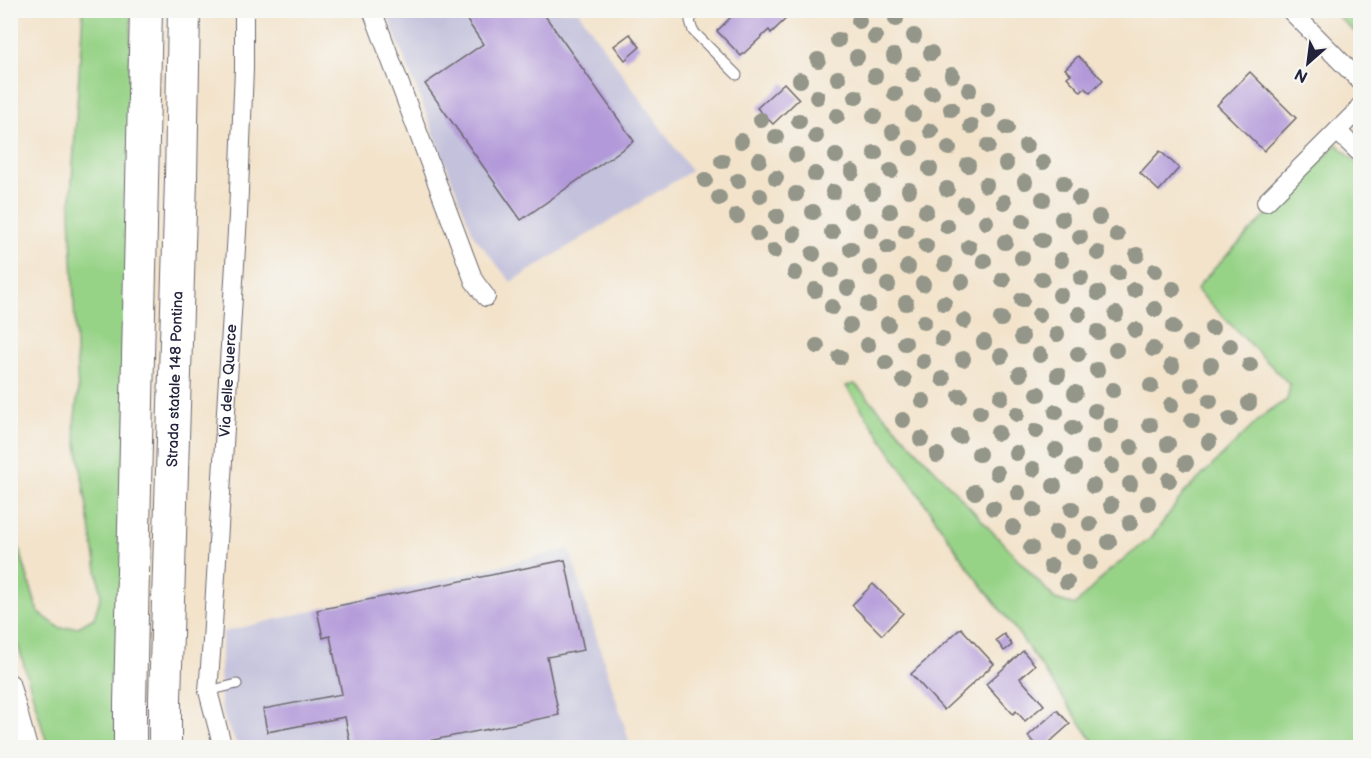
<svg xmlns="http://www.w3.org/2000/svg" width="1371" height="758" font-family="'Balsamiq Sans',sans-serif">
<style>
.industrial{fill:#c3c1db}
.green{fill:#97d387;stroke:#5c7a61;stroke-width:1.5}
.building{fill:#b299d9}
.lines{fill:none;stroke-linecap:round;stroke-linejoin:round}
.service-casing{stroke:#6b666d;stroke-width:11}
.minor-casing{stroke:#6b666d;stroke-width:20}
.trunk-casing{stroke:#6b666d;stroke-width:34}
.service{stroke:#fff;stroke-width:9}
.minor{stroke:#fff;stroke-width:18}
.trunk{stroke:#fff;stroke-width:32}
.tree{fill:#939688}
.labels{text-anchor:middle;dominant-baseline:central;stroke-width:6;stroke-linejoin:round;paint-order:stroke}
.street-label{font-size:15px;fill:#22223b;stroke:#f6f6f2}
</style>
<rect width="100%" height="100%" fill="#f6f6f2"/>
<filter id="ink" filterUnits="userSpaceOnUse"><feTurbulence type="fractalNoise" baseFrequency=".0167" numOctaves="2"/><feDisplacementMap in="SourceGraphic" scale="12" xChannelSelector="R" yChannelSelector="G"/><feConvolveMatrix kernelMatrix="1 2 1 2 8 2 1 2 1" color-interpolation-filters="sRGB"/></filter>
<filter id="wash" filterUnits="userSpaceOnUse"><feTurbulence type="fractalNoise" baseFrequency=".008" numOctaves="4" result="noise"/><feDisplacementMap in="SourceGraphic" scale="24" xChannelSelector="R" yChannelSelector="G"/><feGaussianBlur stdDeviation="1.35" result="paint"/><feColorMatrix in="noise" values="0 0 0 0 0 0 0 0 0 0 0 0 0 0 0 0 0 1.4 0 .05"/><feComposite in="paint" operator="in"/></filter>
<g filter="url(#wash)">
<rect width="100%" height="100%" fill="#f3e3cb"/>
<path class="industrial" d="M386,11h192l113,160 -180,111 -37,-46z
M569,549l62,198h-390l-5,-5 -10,-19 -5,-17 -1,-37 3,-37z"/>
<path class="green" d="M83,11h48l-6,736h-77l-37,-126 -1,-104 28,95 22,16 18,-1 16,-9 7,-23 -27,-170 4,-32 -8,-181z
M1332,11h28v26z
M1337,144l23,22v581h-268l3,-3 -77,-111 -53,-70 -119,-177 9,-2 200,215 20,6 34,-34 43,-34 32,-44 83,-81 20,-12 3,-15 -93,-95 3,-6 26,-28z"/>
<g id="blocks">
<path class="building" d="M460,10h81l93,131 -113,79 -96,-136 58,-40z
M733,10h62l-24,23 -2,-3 -28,26 -24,-25 18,-18z
M630,34l10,13 -15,13 -11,-14z
M1078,56l25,24 -13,13 -5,-5 -4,4 -14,-15 4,-3 -6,-5z
M1250,72l46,46 -32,33 -47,-46z
M784,83l15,16 -26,25 -16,-16z
M1160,151l19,17 -20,23 -19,-18z
M565,560l19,90 -37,7 12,58 -131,26 1,7h-78l-6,-31 -78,15 -4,-23 79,-15 -12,-58 -7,2 -6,-28z
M873,584l30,29 -21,22 -30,-30z
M961,628l33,36 -50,46 -33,-36z
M1004,634l8,11 -8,6 -8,-11z
M1023,651l12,14 -15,13 24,27 -19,16 -9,-10 -3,3 -27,-30z
M1057,710l13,14 -27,24h-5l-10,-12z"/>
</g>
</g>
<g filter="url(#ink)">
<use href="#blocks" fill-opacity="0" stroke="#6b666d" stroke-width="1.5"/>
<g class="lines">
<defs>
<path id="service" d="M696,10l-6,11 3,10 44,44
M208,691l29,-7"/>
<g id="minor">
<path d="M372,10l102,271 12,16"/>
<path d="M1290,10l70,71"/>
<path d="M1337,131l19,-19 4,-6"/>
<path d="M1266,202l71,-71 23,22"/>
<path d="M10,683l18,65"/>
<path id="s1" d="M223,748l-15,-57 4,-50 26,-426 6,-146v-59"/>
</g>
<g id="trunk">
<path d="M130,748v-45l16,-693"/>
<path id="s2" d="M165,748v-50l16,-519 3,-169"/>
</g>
</defs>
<use href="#service" class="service-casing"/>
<use href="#minor" class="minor-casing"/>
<use href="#trunk" class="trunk-casing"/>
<use href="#service" class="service"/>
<use href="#minor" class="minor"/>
<use href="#trunk" class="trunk"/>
</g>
<g class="tree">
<circle cx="896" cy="19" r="8"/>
<circle cx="859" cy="21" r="8"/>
<circle cx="914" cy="36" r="8"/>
<circle cx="875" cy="37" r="8"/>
<circle cx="838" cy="40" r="8"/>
<circle cx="931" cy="53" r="8"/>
<circle cx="894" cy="56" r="8"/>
<circle cx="857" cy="57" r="8"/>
<circle cx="818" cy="60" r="8"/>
<circle cx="913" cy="74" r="8"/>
<circle cx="952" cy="75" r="8"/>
<circle cx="875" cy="76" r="8"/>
<circle cx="838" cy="78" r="8"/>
<circle cx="800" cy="80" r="8"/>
<circle cx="969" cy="90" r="8"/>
<circle cx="932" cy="93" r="8"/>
<circle cx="895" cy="94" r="8"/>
<circle cx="817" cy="97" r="8"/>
<circle cx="856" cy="97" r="8"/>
<circle cx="951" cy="109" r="8"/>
<circle cx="988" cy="110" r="8"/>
<circle cx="913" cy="114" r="8"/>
<circle cx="837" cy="116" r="8"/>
<circle cx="874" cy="116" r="8"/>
<circle cx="761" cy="120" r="8"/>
<circle cx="799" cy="121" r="8"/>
<circle cx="971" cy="126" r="8"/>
<circle cx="1007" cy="128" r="8"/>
<circle cx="931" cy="131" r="8"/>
<circle cx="893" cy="132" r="8"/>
<circle cx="816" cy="136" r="8"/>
<circle cx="776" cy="137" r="8"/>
<circle cx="741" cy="141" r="8"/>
<circle cx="988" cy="146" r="8"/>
<circle cx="1026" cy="146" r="8"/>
<circle cx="911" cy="148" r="8"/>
<circle cx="949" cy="148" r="8"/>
<circle cx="875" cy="153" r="8"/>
<circle cx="796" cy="155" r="8"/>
<circle cx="836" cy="156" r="8"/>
<circle cx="759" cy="160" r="8"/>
<circle cx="722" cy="161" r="8"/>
<circle cx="1043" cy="162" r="8"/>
<circle cx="1006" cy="164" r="8"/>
<circle cx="968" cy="165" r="8"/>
<circle cx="930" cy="169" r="8"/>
<circle cx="891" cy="171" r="8"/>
<circle cx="852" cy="172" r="8"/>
<circle cx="815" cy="174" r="8"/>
<circle cx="776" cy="178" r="8"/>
<circle cx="705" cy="180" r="8"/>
<circle cx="738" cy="181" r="8"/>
<circle cx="1025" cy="182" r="8"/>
<circle cx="1064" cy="183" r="8"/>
<circle cx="986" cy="185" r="8"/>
<circle cx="947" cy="189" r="8"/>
<circle cx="909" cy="190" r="8"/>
<circle cx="833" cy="192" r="8"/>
<circle cx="872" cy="192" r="8"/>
<circle cx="796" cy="194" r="8"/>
<circle cx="760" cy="196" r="8"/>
<circle cx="719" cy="198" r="8"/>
<circle cx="1079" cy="198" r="8"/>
<circle cx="1043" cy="199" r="8"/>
<circle cx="1004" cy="202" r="8"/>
<circle cx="965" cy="204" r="8"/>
<circle cx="851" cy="211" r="8"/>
<circle cx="890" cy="211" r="8"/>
<circle cx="926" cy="211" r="8"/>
<circle cx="813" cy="212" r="8"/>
<circle cx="737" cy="216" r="8"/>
<circle cx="777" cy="216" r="8"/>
<circle cx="1099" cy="217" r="8"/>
<circle cx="1062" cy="219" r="8"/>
<circle cx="1023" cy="221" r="8"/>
<circle cx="986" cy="222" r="8"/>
<circle cx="947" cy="226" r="8"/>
<circle cx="871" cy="230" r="8"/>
<circle cx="906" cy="231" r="8"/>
<circle cx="832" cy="232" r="8"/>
<circle cx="758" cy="234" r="8"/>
<circle cx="794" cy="234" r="8"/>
<circle cx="1117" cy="235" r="8"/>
<circle cx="1080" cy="237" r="8"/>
<circle cx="1042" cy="240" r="8"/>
<circle cx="1005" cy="242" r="8"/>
<circle cx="926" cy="246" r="8"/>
<circle cx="888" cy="247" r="8"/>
<circle cx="969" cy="247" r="8"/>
<circle cx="851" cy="249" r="8"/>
<circle cx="774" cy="251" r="8"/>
<circle cx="1098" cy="253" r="8"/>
<circle cx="813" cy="254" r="8"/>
<circle cx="1137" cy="255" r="8"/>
<circle cx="1022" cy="258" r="8"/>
<circle cx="1061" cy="260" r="8"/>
<circle cx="984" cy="261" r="8"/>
<circle cx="945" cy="264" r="8"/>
<circle cx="908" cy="267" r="8"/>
<circle cx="870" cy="268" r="8"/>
<circle cx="832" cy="270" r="8"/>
<circle cx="1155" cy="271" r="8"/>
<circle cx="795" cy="273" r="8"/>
<circle cx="1118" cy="273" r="8"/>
<circle cx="1081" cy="278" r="8"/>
<circle cx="1042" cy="279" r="8"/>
<circle cx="1003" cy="280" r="8"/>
<circle cx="962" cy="282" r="8"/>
<circle cx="923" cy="284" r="8"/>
<circle cx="888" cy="285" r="8"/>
<circle cx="848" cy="288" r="8"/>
<circle cx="1173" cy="289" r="8"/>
<circle cx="815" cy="290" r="8"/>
<circle cx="1134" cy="290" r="8"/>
<circle cx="1098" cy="293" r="8"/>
<circle cx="1060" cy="295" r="8"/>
<circle cx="1022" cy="300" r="8"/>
<circle cx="906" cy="303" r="8"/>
<circle cx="944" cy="303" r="8"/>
<circle cx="868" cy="305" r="8"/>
<circle cx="832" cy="307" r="8"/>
<circle cx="1155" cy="309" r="8"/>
<circle cx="1079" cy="314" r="8"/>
<circle cx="1116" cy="314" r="8"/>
<circle cx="1039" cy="315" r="8"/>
<circle cx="1001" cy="319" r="8"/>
<circle cx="964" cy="321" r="8"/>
<circle cx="924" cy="322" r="8"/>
<circle cx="888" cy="324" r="8"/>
<circle cx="850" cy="325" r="8"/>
<circle cx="1173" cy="327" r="8"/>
<circle cx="1212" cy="328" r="8"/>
<circle cx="1135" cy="330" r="8"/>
<circle cx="1098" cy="332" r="8"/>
<circle cx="1057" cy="334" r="8"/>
<circle cx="1022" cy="337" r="8"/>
<circle cx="942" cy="339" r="8"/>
<circle cx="984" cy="342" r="8"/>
<circle cx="905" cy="343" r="8"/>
<circle cx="1190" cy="343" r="8"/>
<circle cx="868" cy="345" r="8"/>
<circle cx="817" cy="346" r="8"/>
<circle cx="1230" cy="346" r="8"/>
<circle cx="1153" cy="349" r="8"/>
<circle cx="1116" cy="350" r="8"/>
<circle cx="1078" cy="354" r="8"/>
<circle cx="1040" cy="355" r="8"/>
<circle cx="1001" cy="356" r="8"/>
<circle cx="840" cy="357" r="8"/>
<circle cx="963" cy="359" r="8"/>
<circle cx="923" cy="361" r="8"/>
<circle cx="886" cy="363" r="8"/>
<circle cx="1211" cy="365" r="8"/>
<circle cx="1250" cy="365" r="8"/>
<circle cx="1172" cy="366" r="8"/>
<circle cx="1097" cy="370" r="8"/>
<circle cx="1020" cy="374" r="8"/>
<circle cx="1058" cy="375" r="8"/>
<circle cx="943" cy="379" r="8"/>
<circle cx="904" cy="380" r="8"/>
<circle cx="1192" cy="384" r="8"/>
<circle cx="1151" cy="386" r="8"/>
<circle cx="1113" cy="390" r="8"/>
<circle cx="1075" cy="393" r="8"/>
<circle cx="1038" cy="394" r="8"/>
<circle cx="960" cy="396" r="8"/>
<circle cx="1001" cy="397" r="8"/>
<circle cx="923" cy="401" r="8"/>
<circle cx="1210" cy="401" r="8"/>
<circle cx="1249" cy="403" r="8"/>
<circle cx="1171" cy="405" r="8"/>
<circle cx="1095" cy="411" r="8"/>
<circle cx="980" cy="412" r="8"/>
<circle cx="1056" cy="412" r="8"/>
<circle cx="1017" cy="414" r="8"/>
<circle cx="1230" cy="419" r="8"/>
<circle cx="903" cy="420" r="8"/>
<circle cx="1192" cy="420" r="8"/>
<circle cx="1150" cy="425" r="8"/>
<circle cx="1111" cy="426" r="8"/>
<circle cx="1073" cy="428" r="8"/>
<circle cx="1036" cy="431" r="8"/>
<circle cx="998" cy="433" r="8"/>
<circle cx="959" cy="436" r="8"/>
<circle cx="921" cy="439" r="8"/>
<circle cx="1209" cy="442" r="8"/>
<circle cx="1168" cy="444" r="8"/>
<circle cx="1093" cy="447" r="8"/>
<circle cx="1131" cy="447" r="8"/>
<circle cx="1056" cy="450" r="8"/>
<circle cx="1016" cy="453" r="8"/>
<circle cx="979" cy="454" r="8"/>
<circle cx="937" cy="455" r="8"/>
<circle cx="1186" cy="463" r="8"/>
<circle cx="1151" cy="465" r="8"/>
<circle cx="1112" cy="466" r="8"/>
<circle cx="1074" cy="467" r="8"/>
<circle cx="1033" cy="469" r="8"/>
<circle cx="997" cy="473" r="8"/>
<circle cx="1169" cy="480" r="8"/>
<circle cx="1130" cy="484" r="8"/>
<circle cx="1054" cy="486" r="8"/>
<circle cx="1093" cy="486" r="8"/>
<circle cx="975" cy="492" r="8"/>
<circle cx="1018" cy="493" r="8"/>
<circle cx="1148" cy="503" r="8"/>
<circle cx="1111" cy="505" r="8"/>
<circle cx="993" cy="508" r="8"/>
<circle cx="1072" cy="509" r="8"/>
<circle cx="1034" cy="510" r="8"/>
<circle cx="1130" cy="523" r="8"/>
<circle cx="1090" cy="524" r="8"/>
<circle cx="1013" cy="527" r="8"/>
<circle cx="1056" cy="532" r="8"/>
<circle cx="1109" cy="542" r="8"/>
<circle cx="1073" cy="547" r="8"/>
<circle cx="1031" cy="548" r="8"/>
<circle cx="1090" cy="562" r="8"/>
<circle cx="1051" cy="566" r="8"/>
<circle cx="1067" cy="582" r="8"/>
</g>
</g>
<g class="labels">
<g class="street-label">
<text stroke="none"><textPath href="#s2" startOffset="369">Strada statale 148 Pontina</textPath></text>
<text stroke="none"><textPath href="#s1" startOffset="370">Via delle Querce</textPath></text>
</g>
</g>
<rect width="1371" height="758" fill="none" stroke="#f6f6f2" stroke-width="36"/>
<g transform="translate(1308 63) rotate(208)" stroke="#f6f6f2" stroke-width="4.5" paint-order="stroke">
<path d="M0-4.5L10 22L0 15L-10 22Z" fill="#22223b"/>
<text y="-9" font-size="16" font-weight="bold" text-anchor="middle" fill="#22223b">N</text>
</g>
</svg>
